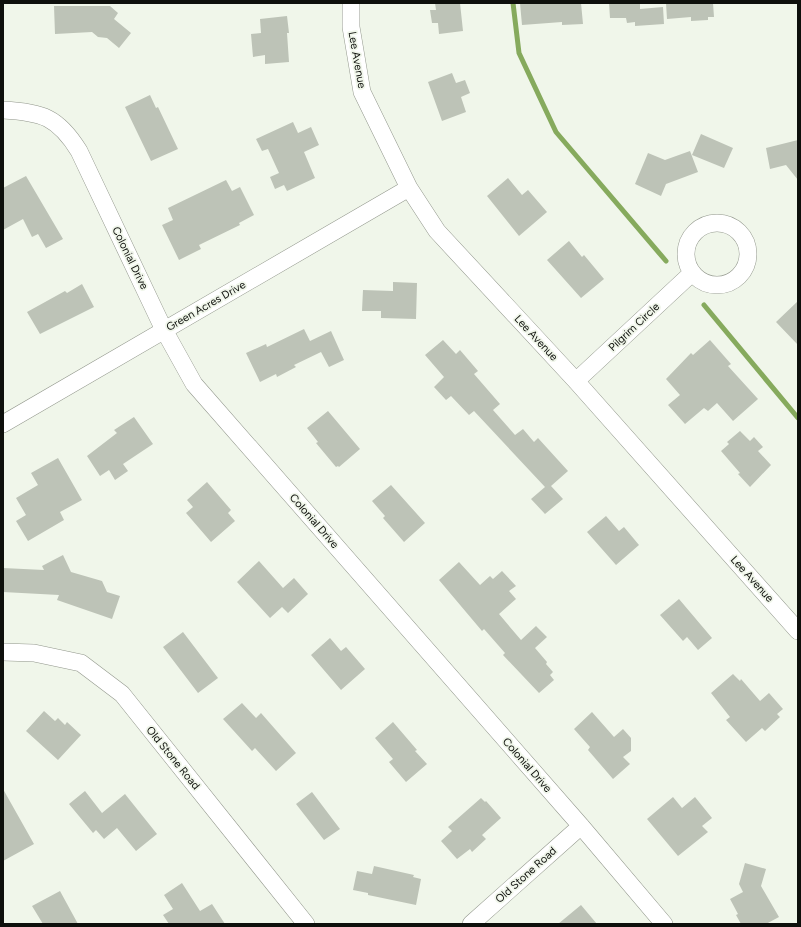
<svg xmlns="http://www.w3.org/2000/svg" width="801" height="927" font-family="Figtree,sans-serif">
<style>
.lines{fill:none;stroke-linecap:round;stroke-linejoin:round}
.stream{stroke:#86aa5d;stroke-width:5}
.building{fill:#bdc3b7}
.street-casing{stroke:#92978c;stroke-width:18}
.street{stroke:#fff;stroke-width:17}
.labels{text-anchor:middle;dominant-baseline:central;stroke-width:3.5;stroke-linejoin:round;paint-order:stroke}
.street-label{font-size:11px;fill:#0e100c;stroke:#f0f6ea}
</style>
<rect width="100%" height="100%" fill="#f0f6ea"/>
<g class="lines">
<path class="stream" d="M513,3l6,50 37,79 110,129
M704,305l94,113"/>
</g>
<path class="building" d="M435,3h25l3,28 -24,3 -1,-11h-6l-2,-13h6z
M520,3h61l2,21 -21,1v-3l-40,3z
M609,3h31v6l23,-2 1,17 -29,2v-4l-8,1 -1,-5h-16z
M666,3h47l1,14h-6v3l-17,1v-4l-24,2z
M54,6h56l8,7 -4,6 17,14 -12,15 -12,-10 -9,-1 -6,-5 -37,2z
M287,16l2,17h-2l2,29 -24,2v-9l-12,2 -2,-23 10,-1 -1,-14z
M452,73l4,10 9,-3 5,13 -9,4 5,15 -24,9 -14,-39z
M150,95l6,13 2,-1 20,42 -27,12 -26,-54z
M293,122l5,11 13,-6 8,18 -15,7 11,26 -28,13 -3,-6 -9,4 -5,-12 9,-4 -11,-24 -6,2 -6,-12z
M701,134l32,14 -9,20 -32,-13z
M798,140v40l-12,-15 -16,4 -4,-21z
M690,151l8,21 -32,12 -5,12 -26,-12 13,-31 17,7z
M26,176l37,63 -17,9 -8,-14 -6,3 -9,-18 -20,11v-42z
M508,178l14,17 6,-5 19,22 -28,24 -32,-40z
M226,180l6,11 8,-4 14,28 -15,8 1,2 -41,20 2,4 -22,11 -17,-35 11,-5 -5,-12z
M569,241l13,16 2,-2 20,24 -23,19 -34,-38z
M393,282l24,1 -1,36 -35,-1v-7h-19l1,-21 30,1z
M82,284l12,23 -54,27 -13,-22 38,-21 2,2z
M798,301v44l-22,-23z
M304,329l6,12 21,-10 13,29 -15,7 -8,-15 -27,13 2,2 -19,10 -1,-3 -16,8 -14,-29 20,-9 1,3z
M443,340l13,14 4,-4 18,21 -4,3 26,30 -7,6 22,25 8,-6 11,13 4,-4 30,33 -17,15 12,13 -18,15 -14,-15 14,-12 -71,-76 -5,4 -18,-19 -5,4 -12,-13 10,-10 -19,-22z
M710,340l21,24 -3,2 30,33 -25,22 -16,-18 -9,8 -4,-3 -19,16 -17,-19 12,-10 -14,-16 25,-26 2,2z
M328,411l32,38 -21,18 -1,-1 -2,1 -20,-24 2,-1 -11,-14z
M134,417l19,27 -30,20 5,7 -13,9 -6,-10 -9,6 -13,-20 30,-23 -3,-3z
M740,431l10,10 4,-4 9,10 -5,4 13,14 -21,22 -12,-13 2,-1 -19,-22 8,-7 -2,-2z
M58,458l24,42 -22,12 4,8 -36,21 -12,-20 10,-6 -10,-17 22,-13 -7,-12z
M207,482l24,28 -3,3 7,8 -24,21 -25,-29 7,-6 -6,-7z
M391,485l34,38 -21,19 -21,-24 2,-2 -13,-15z
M606,516l13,15 5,-4 15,18 -23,20 -29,-33z
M63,555l8,17 31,9 5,11 13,4 -8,23 -55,-19 2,-5 -56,-3v-24l41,2 -2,-4z
M259,561l24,27 11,-10 14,16 -20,19 -6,-6 -12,11 -33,-36z
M459,562l21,23 10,-9 3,3 9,-8 14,15 -7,5 7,8 -17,15 22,26 15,-14 11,11 -12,11 12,14 -1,2 7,8 -3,3 4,5 -15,13 -36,-38 2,-2 -21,-24 -2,2 -43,-51z
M679,599l33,39 -14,12 -11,-13 -4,4 -23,-26z
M183,632l35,46 -20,15 -35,-46z
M330,638l11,13 5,-4 19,22 -24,21 -30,-35z
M733,674l7,7 1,-2 19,22 9,-8 14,16 -6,5 3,3 -15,14 -3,-3 -16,14 -20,-22 4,-3 -19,-24z
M242,703l14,15 5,-5 35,40 -20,18 -21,-23 -3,3 -29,-32z
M44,711l11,10 3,-3 7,7 2,-3 14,13 -23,25 -32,-29z
M592,712l22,25 9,-8 8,9v13l-8,6 7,7 -17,15 -25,-29 2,-3 -16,-18z
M393,722l24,28 -2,1 12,13 -21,18 -17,-20 4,-3 -18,-21z
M3,789l31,55 -31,17z
M85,791l17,22 23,-19 32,40 -21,17 -19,-23 -13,11 -8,-9 -3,3 -24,-29z
M312,792l28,37 -16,11 -28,-36z
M673,797l9,11 13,-11 17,21 -10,8 6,6 -30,24 -31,-37z
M481,798l4,4 1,-1 15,17 -19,17 4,4 -14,13 -2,-3 -13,10 -16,-18 11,-10 -4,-4z
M745,863l21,6 -5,17 18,31 -13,7h-25l-5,-9 2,-1 -8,-15 13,-7 -4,-8z
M374,866l40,9 -1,2 8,2 -5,26 -48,-10v-2l-15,-3 4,-19 15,3z
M182,883l18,28 12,-7 13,20h-56l-6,-9 10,-6 -9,-14z
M60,891l18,33h-35l-11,-18z
M581,905l16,19h-39z"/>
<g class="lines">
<defs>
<path id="street" d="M351,3v24l11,65 47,96 28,43 139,150 222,250
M3,110c39,2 55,7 76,41l85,179 30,54 387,442 83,98
M686 254a31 31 0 1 1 62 0a31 31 0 1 1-62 0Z
M576,381l116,-108
M3,424l406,-236
M3,652l31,1 47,10 41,31 184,230
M471,924l110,-98"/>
</defs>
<use href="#street" class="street-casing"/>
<use href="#street" class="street"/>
</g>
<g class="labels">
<g class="street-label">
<text transform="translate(357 60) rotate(80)">Lee Avenue</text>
<text transform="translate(130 258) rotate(64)">Colonial Drive</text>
<text transform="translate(206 306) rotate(-30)">Green Acres Drive</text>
<text transform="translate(634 327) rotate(-43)">Pilgrim Circle</text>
<text transform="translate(536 338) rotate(47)">Lee Avenue</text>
<text transform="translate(314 521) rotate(49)">Colonial Drive</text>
<text transform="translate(752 579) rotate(48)">Lee Avenue</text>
<text transform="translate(173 758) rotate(51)">Old Stone Road</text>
<text transform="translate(527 765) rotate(49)">Colonial Drive</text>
<text transform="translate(526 875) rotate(-42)">Old Stone Road</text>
</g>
</g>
<rect width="801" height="927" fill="none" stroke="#0e100c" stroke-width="8"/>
</svg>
